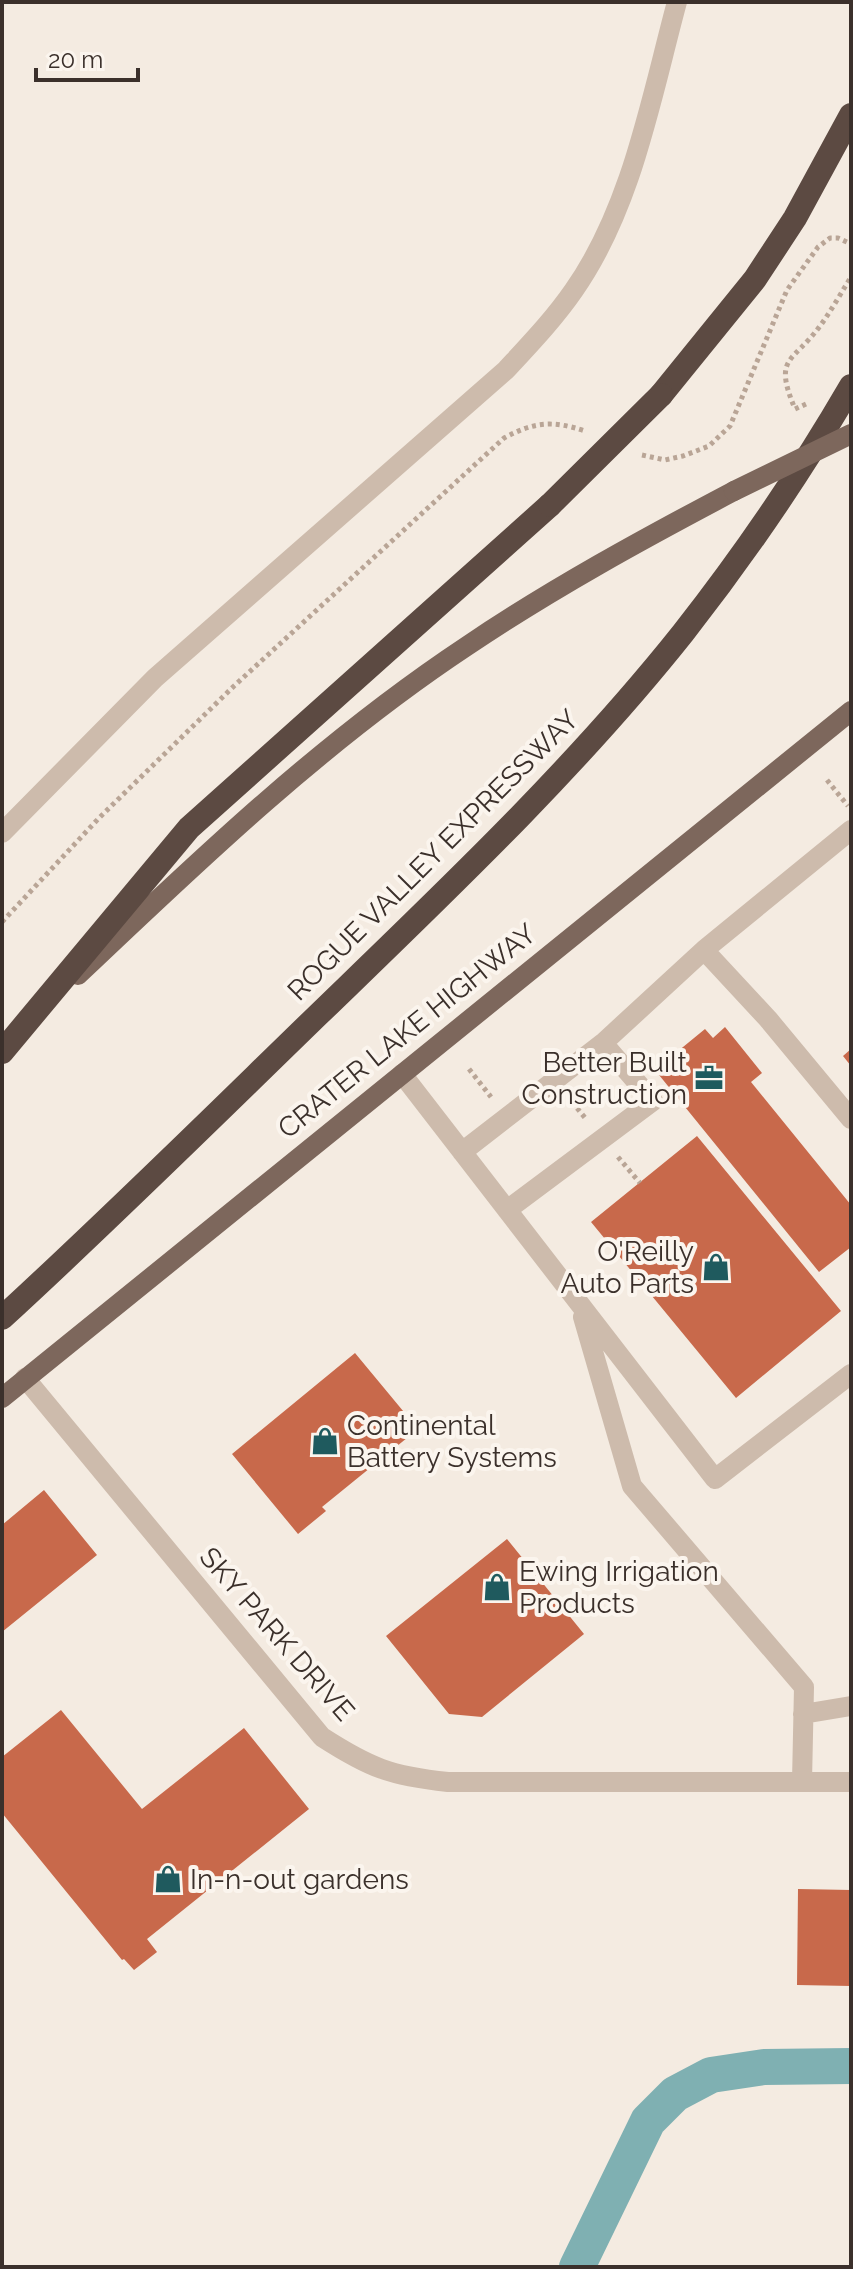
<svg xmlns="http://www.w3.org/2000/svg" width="853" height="2269" font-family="Raleway,sans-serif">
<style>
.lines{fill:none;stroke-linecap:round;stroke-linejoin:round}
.canal{stroke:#7fb0b2;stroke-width:36}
.building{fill:#c8694b}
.path{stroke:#b9a596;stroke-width:5;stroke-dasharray:4 4;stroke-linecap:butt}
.minor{stroke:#cdbbac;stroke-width:20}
.major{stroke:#7d675c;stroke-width:20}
.highway{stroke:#5c4a42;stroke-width:24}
.major-bridge{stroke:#7d675c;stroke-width:20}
.highway-bridge{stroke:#5c4a42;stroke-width:24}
.labels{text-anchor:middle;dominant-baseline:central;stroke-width:8;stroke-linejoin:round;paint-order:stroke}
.street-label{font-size:28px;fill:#3b302b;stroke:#fbf5ee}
.poi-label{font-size:28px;fill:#3b302b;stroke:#fbf5ee;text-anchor:start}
</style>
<rect width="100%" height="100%" fill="#f4ebe1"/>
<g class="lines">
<path class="canal" d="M577,2267l71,-146 27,-27 36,-19 53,-8 87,-1"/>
</g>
<path class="building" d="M725,1027l37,46 -11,9 100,123v42l-32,25 -164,-202 50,-41 8,9z
M851,1049v17l-8,-10z
M697,1136l144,175 -105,87 -145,-176z
M355,1353l63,76 -96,78 4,4 -28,23 -66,-80z
M44,1490l53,65 -95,77v-107z
M507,1539l77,95 -102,83 -33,-3 -63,-78z
M61,1710l81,99 102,-81 65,81 -162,130 10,13 -23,18 -10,-11 -2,1 -120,-147v-56z
M798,1889l53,1v96l-54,-1z"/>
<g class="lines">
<path class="path" d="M806,404l-11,5c-22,-53 -3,-45 25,-83 11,-15 21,-33 31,-49
M642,455l23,5 18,-4 26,-10 21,-20 57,-136 31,-43 12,-9h8l13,6
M827,780l21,26
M2,922l97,-104 135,-132 270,-248c30,-16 48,-18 81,-7
M469,1069l22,28
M572,1102l14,17
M618,1157l22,26"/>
<path class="minor" d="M851,830l-147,120 64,69 83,100
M2,833l153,-155 351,-308c24,-26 48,-51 68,-80 58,-83 77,-192 103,-288
M402,1074l313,405 136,-105
M462,1152l141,-109 101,-93
M507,1210l146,-109 -50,-58
M583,1317l49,169 172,201 -2,95
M25,1378l297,359c48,31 69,39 126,45h403
M803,1714l48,-8"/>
<path class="major" d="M78,975c123,-117 247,-235 389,-329 86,-58 176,-107 267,-155
M2,1398l849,-687"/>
<path class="highway" d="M661,395l94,-116 40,-61 56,-103
M2,1052l187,-224 361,-323
M2,1318c108,-99 212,-202 317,-304 125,-121 255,-244 364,-381 62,-79 118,-161 168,-247"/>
<path class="major-bridge" d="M734,491l117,-57"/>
<path class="highway-bridge" d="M550,505l111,-110"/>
</g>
<defs>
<symbol id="office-bare" viewBox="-9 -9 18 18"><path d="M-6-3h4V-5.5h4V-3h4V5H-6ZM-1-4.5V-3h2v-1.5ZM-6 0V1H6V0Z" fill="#1f5a5e" stroke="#fbf5ee" stroke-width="2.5" paint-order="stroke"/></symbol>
<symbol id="shop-bare" viewBox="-9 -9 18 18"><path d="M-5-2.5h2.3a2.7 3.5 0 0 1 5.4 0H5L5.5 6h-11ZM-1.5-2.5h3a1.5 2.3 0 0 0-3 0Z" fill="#1f5a5e" stroke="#fbf5ee" stroke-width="2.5" paint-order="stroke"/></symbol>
</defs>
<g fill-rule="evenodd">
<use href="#office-bare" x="689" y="1058" width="40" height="40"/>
<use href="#shop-bare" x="696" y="1247" width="40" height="40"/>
<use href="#shop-bare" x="305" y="1421" width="40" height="40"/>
<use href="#shop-bare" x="477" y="1567" width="40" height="40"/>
<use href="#shop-bare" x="148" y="1859" width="40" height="40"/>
</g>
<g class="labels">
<g class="street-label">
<text transform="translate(433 855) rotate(-45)">ROGUE VALLEY EXPRESSWAY</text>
<text transform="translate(407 1031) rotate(-39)">CRATER LAKE HIGHWAY</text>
<text transform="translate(277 1634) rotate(49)">SKY PARK DRIVE</text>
</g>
<g class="poi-label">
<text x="687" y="1062" text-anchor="end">Better Built<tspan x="687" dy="32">Construction</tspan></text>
<text x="694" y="1251" text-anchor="end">O'Reilly<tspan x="694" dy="32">Auto Parts</tspan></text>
<text x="347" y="1425">Continental<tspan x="347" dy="32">Battery Systems</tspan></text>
<text x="519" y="1571">Ewing Irrigation<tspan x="519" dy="32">Products</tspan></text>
<text x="190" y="1879">In-n-out gardens</text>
</g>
</g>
<rect width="853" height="2269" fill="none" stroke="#3b302b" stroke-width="8"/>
<path d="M36 68v12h102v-12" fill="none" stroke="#3b302b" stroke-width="4"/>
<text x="48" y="68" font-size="24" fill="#3b302b" stroke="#fbf5ee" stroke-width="6" paint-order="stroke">20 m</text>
</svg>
